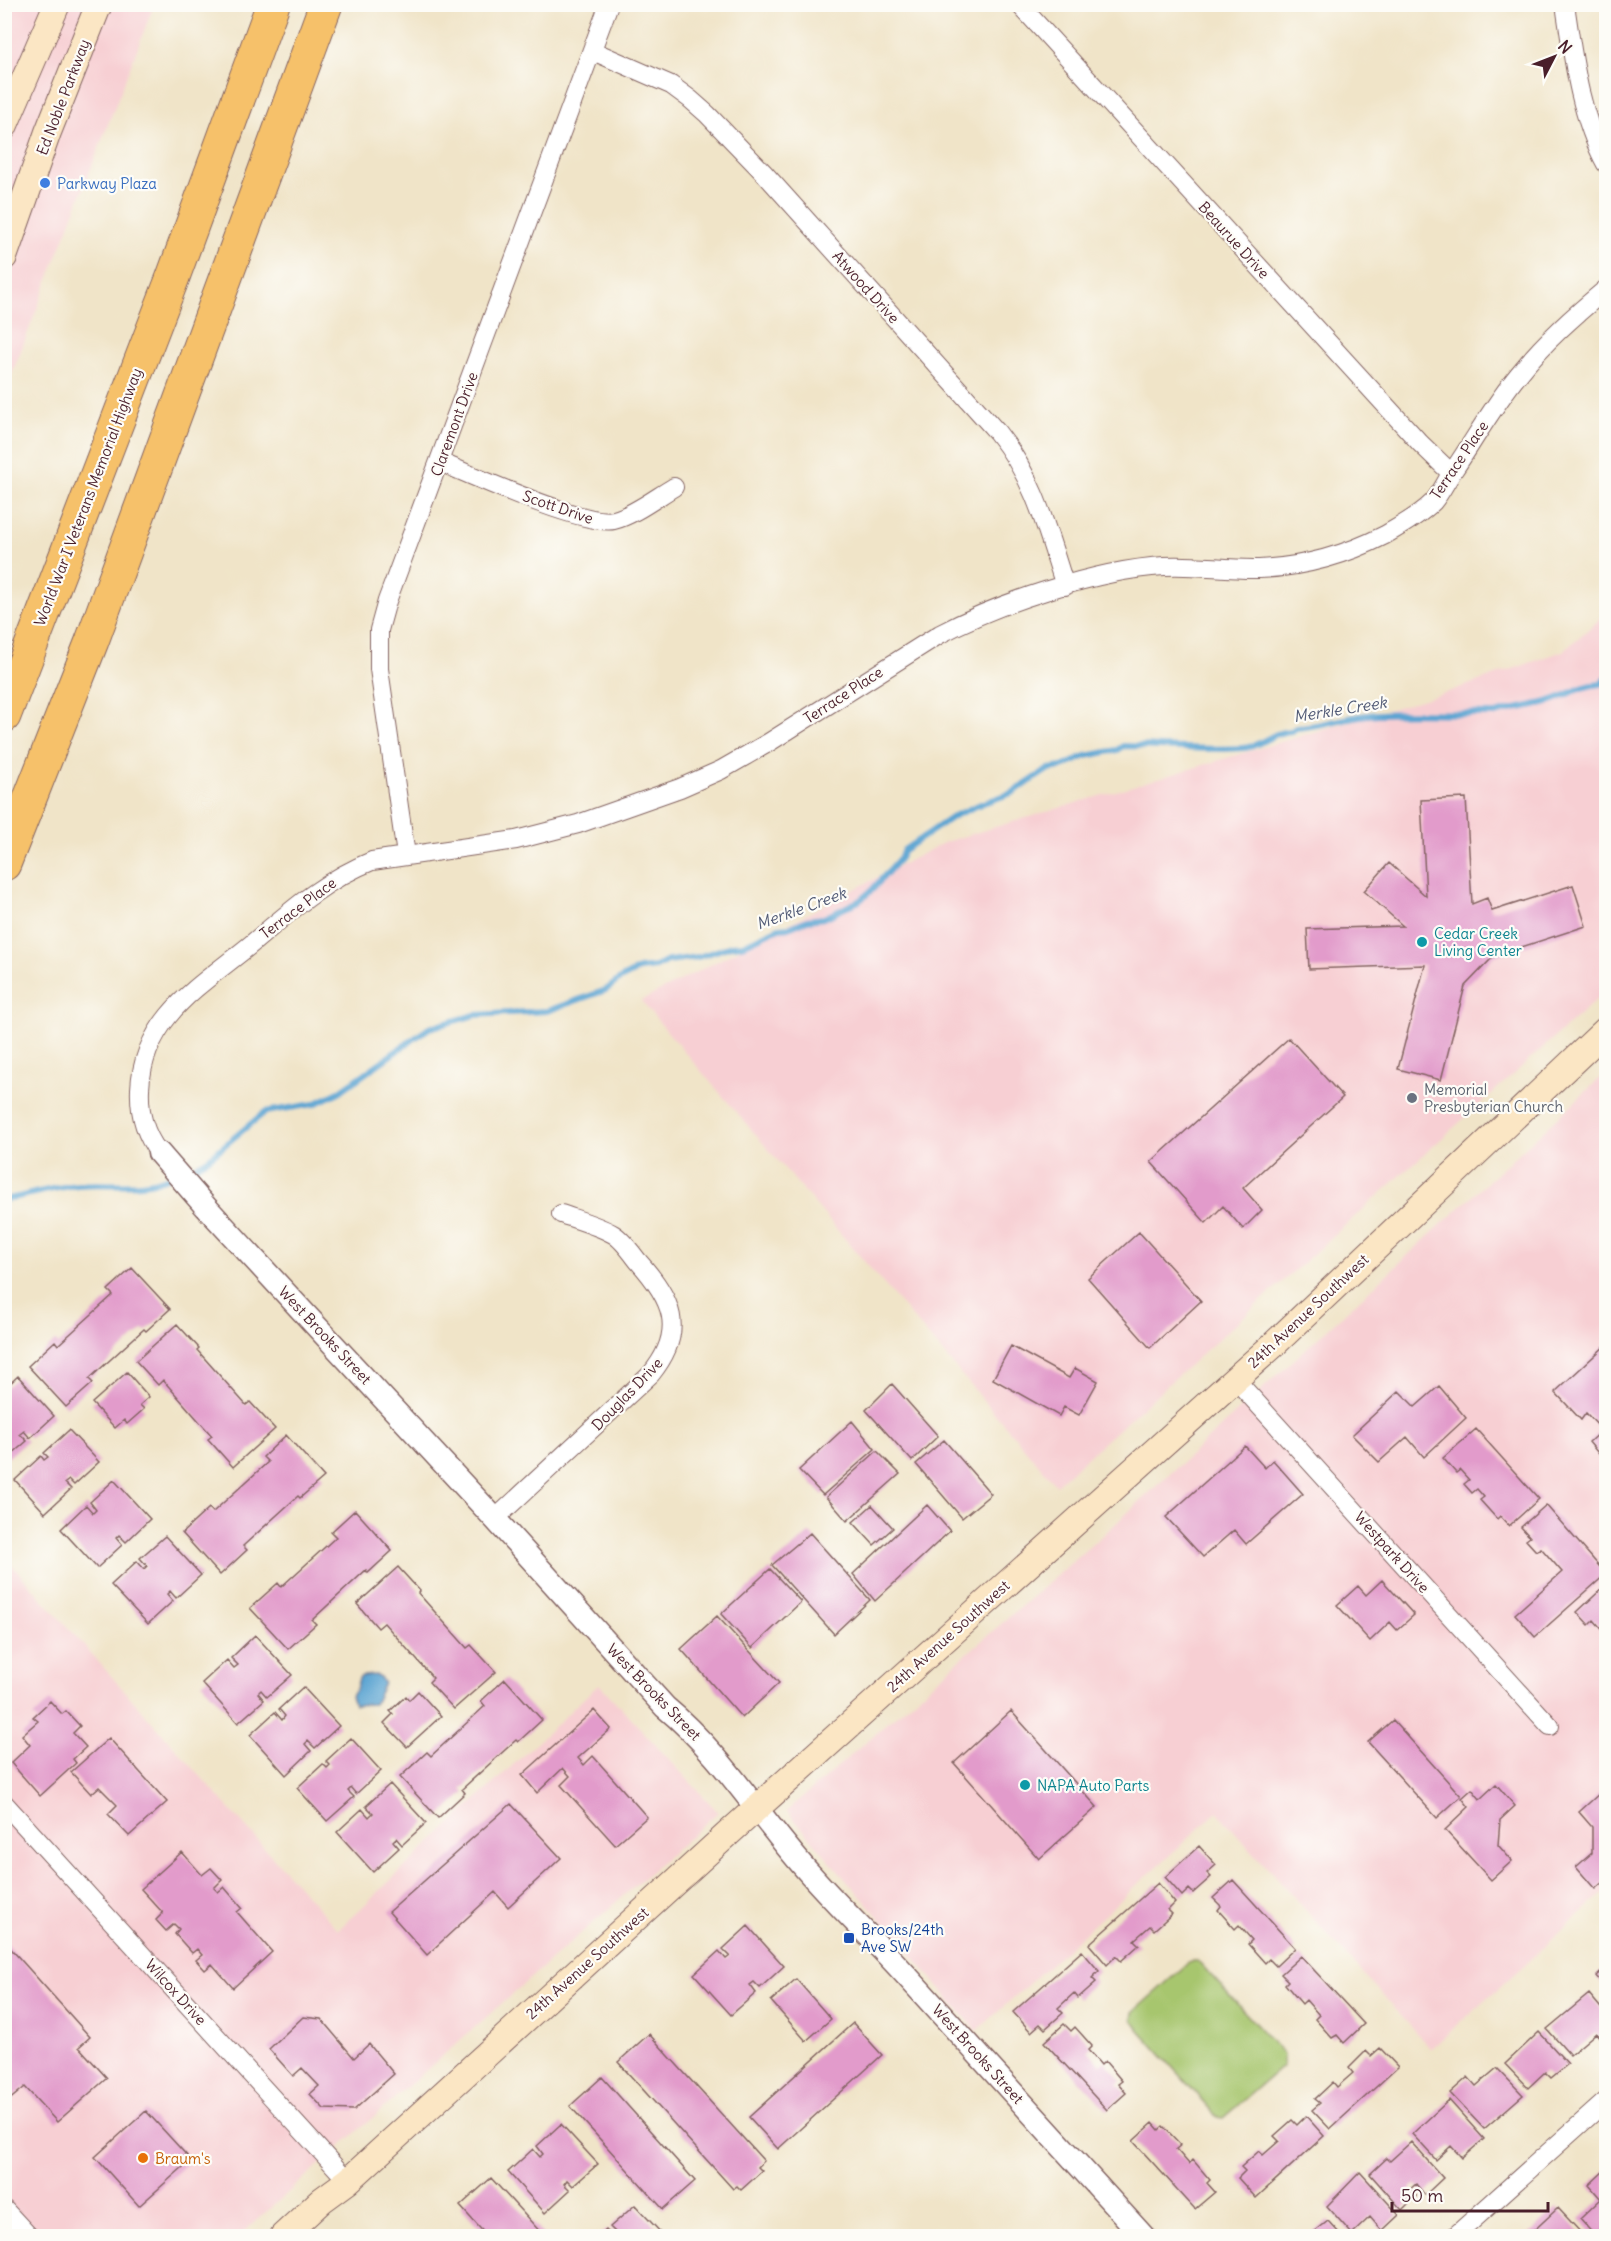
<svg xmlns="http://www.w3.org/2000/svg" width="1611" height="2241" font-family="Delius,sans-serif">
<style>
.built{fill:#f7cfd3}
.green{fill:#a7c66e;stroke:#78724c;stroke-width:1.5}
.water{fill:#5ca4d2;stroke:#53627e;stroke-width:1.5}
.lines{fill:none;stroke-linecap:round;stroke-linejoin:round}
.stream{stroke:#5ca4d2;stroke-width:6}
.building{fill:#e29bcb}
.minor-casing{stroke:#846462;stroke-width:20}
.tertiary-casing{stroke:#846462;stroke-width:25}
.secondary-casing{stroke:#846462;stroke-width:28}
.motorway-casing{stroke:#846462;stroke-width:35}
.minor{stroke:#fff;stroke-width:18}
.tertiary{stroke:#fff;stroke-width:22}
.secondary{stroke:#fbe6c4;stroke-width:26}
.motorway{stroke:#f6c16b;stroke-width:33}
.shop-dot{fill:#3f7fe0;stroke:#fdfcf7;stroke-width:2}
.culture-dot{fill:#0f9aa8;stroke:#fdfcf7;stroke-width:2}
.worship-dot{fill:#6b7280;stroke:#fdfcf7;stroke-width:2}
.transit-dot{fill:#1a4fb4;stroke:#fdfcf7;stroke-width:2}
.food-dot{fill:#e8710a;stroke:#fdfcf7;stroke-width:2}
.labels{text-anchor:middle;dominant-baseline:central;stroke-width:4.5;stroke-linejoin:round;paint-order:stroke}
.street-label{font-size:15px;fill:#4a1f2b;stroke:#fdfcf7}
.shop-label{font-size:15px;fill:#366cbe;stroke:#fdfcf7;text-anchor:start}
.culture-label{font-size:15px;fill:#0d838f;stroke:#fdfcf7;text-anchor:start}
.worship-label{font-size:15px;fill:#5b616d;stroke:#fdfcf7;text-anchor:start}
.transit-label{font-size:15px;fill:#164399;stroke:#fdfcf7;text-anchor:start}
.food-label{font-size:15px;fill:#c56008;stroke:#fdfcf7;text-anchor:start}
.water-label{font-size:16px;font-style:italic;fill:#525b76;stroke:#fdfcf7}
</style>
<rect width="100%" height="100%" fill="#fdfcf7"/>
<filter id="ink" filterUnits="userSpaceOnUse"><feTurbulence type="fractalNoise" baseFrequency=".0167" numOctaves="2"/><feDisplacementMap in="SourceGraphic" scale="12" xChannelSelector="R" yChannelSelector="G"/><feConvolveMatrix kernelMatrix="1 2 1 2 8 2 1 2 1" color-interpolation-filters="sRGB"/></filter>
<filter id="wash" filterUnits="userSpaceOnUse"><feTurbulence type="fractalNoise" baseFrequency=".008" numOctaves="4" result="noise"/><feDisplacementMap in="SourceGraphic" scale="24" xChannelSelector="R" yChannelSelector="G"/><feGaussianBlur stdDeviation="1.35" result="paint"/><feColorMatrix in="noise" values="0 0 0 0 0 0 0 0 0 0 0 0 0 0 0 0 0 1.4 0 .05"/><feComposite in="paint" operator="in"/></filter>
<g filter="url(#wash)">
<rect width="100%" height="100%" fill="#f0e4c8"/>
<path class="built" d="M5,5h149l-149,387z
M1606,614v377l-550,494 -415,-484 304,-159 503,-150 115,-41z
M1606,1073v818l-175,158 -214,-237 -240,219 -190,-220 325,-284z
M4,1556l334,374 261,-246 119,128 -479,424h-234z"/>
<path class="green" d="M1192,1961h6l85,93v12l-60,52 -6,-1 -78,-87 -7,-10 1,-8 54,-48z"/>
<path class="water" d="M376,1675l4,2 4,6 -10,21 -20,1 -3,-9 5,-7 3,-11 3,-2z"/>
<g class="lines">
<path class="stream" d="M184,1173l24,-14 57,-47 49,-8 25,-12 90,-64 46,-13 72,-4 59,-21 14,-11 19,-10 17,-2 12,-6 30,-4 33,-11 12,-1 36,-17 12,-1 16,-7 17,-2 35,-17 13,-11 28,-32 4,-8 50,-34 29,-13 29,-10 37,-24 13,-2 24,-11 31,-6 6,-4c40,0 81,5 121,2 17,-1 28,-17 48,-17l4,-3c27,-2 54,-13 82,-14 39,-2 79,0 118,0 17,-6 34,-7 51,-12 21,-5 29,-16 54,-18l5,-6
M4,1200c25,-5 50,-13 74,-15 31,-3 65,5 93,-9"/>
</g>
<g id="blocks">
<path class="building" d="M1466,798l6,106 15,-6 5,13 81,-26 13,41 -92,30 -29,30 -24,94 -43,-11 27,-104 -116,4 -2,-40 96,-3 -39,-35 25,-28 37,33 -5,-96z
M1289,1038l54,59 -100,91 19,22 -19,19 -20,-23 -17,17 -55,-61z
M1139,1232l62,69 -51,47 -62,-70z
M132,1268l38,41 -24,22 -2,-2 -55,50 4,4 -27,24 -38,-41 27,-25 3,4 55,-50 -5,-5z
M177,1324l22,24 -2,2 49,55 4,-3 25,27 -42,38 -25,-28 4,-3 -49,-56 -5,5 -22,-24z
M1606,1345v109l-4,4 -13,-16 13,-12 -16,-17 -5,7 -26,-28z
M1011,1346l58,32 6,-10 23,13 -19,34 -15,-8 -5,9 -66,-37z
M127,1372l22,25 -9,8 4,4 -17,15 -3,-4 -9,8 -23,-25z
M18,1376l36,40 -24,22 -6,-7 -4,3 7,7 -23,20v-72z
M892,1384l46,52 -26,25 -46,-51z
M1439,1386l27,32 -42,39 -17,-20 -28,25 -27,-27 47,-44 16,16z
M852,1421l23,28 -52,46 -24,-25z
M1476,1429l63,70 -30,27 -9,-10 -3,3 -17,-19 4,-3 -7,-8 -5,4 -8,-9 5,-4 -9,-10 -4,3 -13,-15z
M69,1430l30,32 -25,23 -5,-5 -4,3 6,6 -26,24 -30,-33 26,-24 3,4 4,-3 -4,-4z
M286,1435l38,42 -24,21 -2,-2 -55,50 4,4 -27,25 -38,-42 27,-25 4,4 55,-50 -5,-5z
M944,1440l47,54 -29,24 -46,-54z
M1245,1446l20,22 8,-8 30,34 -57,50 -12,-14 -31,27 -37,-40z
M877,1451l23,23 -53,47 -21,-24z
M114,1480l36,39 -24,23 -7,-7 -3,3 6,7 -25,23 -36,-39 25,-24 7,8 3,-3 -6,-8z
M872,1505l21,23 -19,17 -21,-23z
M927,1505l23,26 -75,70 -22,-27z
M1546,1505l60,69 -71,63 -20,-23 47,-42 -21,-24 -5,3 -10,-11 4,-3 -9,-10z
M355,1510l37,41 -24,22 -2,-3 -54,50 4,4 -28,25 -38,-41 28,-25 3,4 55,-50 -5,-5z
M810,1533l60,67 -36,34 -62,-69z
M165,1536l36,39 -25,23 -6,-7 -3,3 6,7 -25,23 -37,-39 26,-24 7,8 3,-3 -7,-8z
M398,1567l22,24 -2,2 49,55 4,-3 25,27 -42,37 -25,-27 4,-4 -49,-55 -6,5 -21,-24z
M770,1569l31,33 -49,46 -31,-34z
M1382,1580l32,35 -17,15 -7,-8 -20,19 -33,-36 21,-19 8,9z
M1606,1585v49l-12,-14 -5,5 -12,-13z
M717,1616l62,67 -37,35 -61,-69z
M255,1635l37,40 -25,22 -6,-7 -3,3 6,7 -26,23 -36,-40 25,-23 7,8 4,-3 -7,-7z
M505,1679l37,41 -24,22 -2,-2 -54,49 3,4 -27,25 -38,-41 27,-25 4,4 54,-50 -4,-5z
M303,1687l36,39 -24,22 -7,-7 -3,3 6,7 -25,24 -36,-40 25,-23 7,8 3,-4 -6,-7z
M418,1691l23,25 -34,31 -23,-24 9,-9 -3,-3 16,-15 3,4z
M50,1701l12,13 4,-3 14,15 -7,7 13,14 -13,12 3,4 -36,33 -29,-33 19,-18 -8,-10 16,-14 -5,-4z
M594,1710l17,19 -33,29 6,7 9,-9 54,61 -32,28 -54,-60 9,-9 -7,-8 -26,25 -15,-18z
M1011,1711l86,96 -58,52 -85,-96z
M1393,1720l68,76 -24,22 -69,-76z
M109,1738l58,64 -38,34 -21,-22 9,-9 -18,-18 -8,7 -20,-22z
M351,1738l30,33 -25,23 -5,-6 -3,3 6,6 -27,24 -30,-33 26,-24 4,4 3,-3 -4,-4z
M390,1784l36,39 -24,22 -6,-7 -3,3 6,7 -26,24 -36,-40 25,-23 7,8 4,-4 -7,-7z
M1496,1784l19,22 -15,14 -2,25 14,16 -21,19 -46,-50 24,-23 -7,-9 10,-9 8,10z
M1601,1792l5,7v80l-11,10 -19,-22 16,-14v-26l-13,-15z
M511,1804l50,54 -53,49 -13,-15 -68,63 -38,-43z
M1199,1846l17,19 -9,8 4,4 -18,16 -4,-4 -7,7 -17,-19z
M182,1852l20,23 9,-7 11,12 -8,8 4,4 6,-5 18,21 -5,4 35,40 -39,36 -21,-24 -7,6 -9,-10 6,-5 -5,-6 -5,4 -17,-19 4,-5 -5,-5 -8,7 -10,-11 7,-7 -22,-24z
M1233,1880l62,68 -19,18 -7,-7 -4,4 -17,-19 4,-4 -13,-15 -4,4 -17,-19 3,-4 -8,-8z
M1158,1883l17,20 -7,7 4,4 -18,16 -4,-4 -16,14 5,5 -18,16 -5,-5 -9,9 -18,-21z
M748,1926l36,40 -24,22 -6,-6 -4,3 6,8 -25,22 -37,-41 25,-23 7,8 4,-3 -7,-7z
M4,1941l86,96 -11,10 28,31 -50,44 -32,-35 -17,14 -4,-4z
M1082,1951l17,20 -7,7 4,4 -18,16 -4,-5 -16,15 5,5 -18,16 -5,-5 -9,8 -18,-20z
M1301,1956l63,68 -20,19 -7,-8 -5,3 -17,-19 4,-4 -13,-15 -4,4 -17,-20 3,-3 -7,-7z
M1606,1967v21l-10,-12z
M796,1979l35,40 -25,22 -35,-40z
M1589,1994l17,20v18l-6,6 -4,-5 -26,22 -23,-26z
M303,2017l18,2 33,39 15,-14 25,30 -40,36 -30,-1 -14,-15 9,-8 -17,-18 -9,8 -24,-27z
M853,2023l29,32 -104,94 -29,-32z
M1064,2024l7,7 4,-4 17,19 -4,4 13,15 4,-4 17,20 -4,3 8,9 -19,17 -63,-68z
M1539,2032l29,32 -17,14 -6,-6 -17,16 -23,-24z
M649,2034l115,127 -6,6 4,4 -21,19 -4,-4 -4,3 -115,-127z
M1380,2048l18,19 -68,62 -18,-19 8,-7 -5,-4 18,-17 4,5 16,-14 -4,-5 17,-17 5,5z
M1497,2068l26,27 -39,34 -34,-36 18,-16 8,9z
M602,2077l93,104 -32,28 -93,-103z
M1449,2100l35,39 -22,19 -11,-12 -15,14 -24,-26z
M146,2111l45,49 -52,46 -44,-49z
M1306,2116l18,20 -68,62 -18,-20 7,-7 -4,-4 18,-16 4,4 16,-14 -5,-5 18,-16 5,5z
M1153,2123l6,7 4,-4 18,19 -5,4 13,15 4,-4 17,20 -3,3 8,9 -20,17 -62,-68z
M561,2124l37,40 -25,22 -6,-6 -3,4 6,6 -25,23 -37,-41 25,-23 7,8 3,-3 -6,-8z
M1411,2142l32,36 -18,17 -9,-11 -6,5 6,7 -14,14 -32,-36 17,-16 3,3z
M1606,2169v67h-11l-15,-17 21,-20 -12,-14z
M1360,2172l39,43 -17,16 -12,-14 -18,17 -25,-28z
M491,2178l53,58h-57l-27,-30z
M635,2205l29,31h-50l3,-2 -7,-7z
M1558,2208l26,28h-56z
M1328,2221l14,15h-33z
M606,2230l6,6h-13z
M1298,2231l7,5h-13z"/>
</g>
</g>
<g filter="url(#ink)">
<use href="#blocks" fill-opacity="0" stroke="#846462" stroke-width="1.5"/>
<g class="lines">
<defs>
<path id="minor" d="M1019,4l401,439 31,30
M1565,4c8,54 15,112 41,160
M593,51l78,34 19,14 17,15 57,59 233,259c38,47 50,99 68,154
M440,462c31,13 146,65 174,58 18,-4 43,-23 60,-33
M406,855l-27,-186v-39l8,-29 222,-597
M159,1153c-15,-20 -20,-40 -19,-64 3,-71 60,-103 109,-143 39,-33 75,-66 123,-85l144,-21 62,-16 102,-36 41,-18 47,-27 172,-109c58,-31 157,-64 224,-68 32,-2 63,4 95,3 43,-2 87,-14 126,-34 16,-9 35,-20 48,-33 8,-9 13,-21 20,-31 22,-32 41,-67 66,-97 25,-32 56,-59 87,-85
M1235,1379l315,347
M495,1519l156,-145c36,-44 21,-75 -13,-113 -7,-9 -16,-22 -25,-27 -16,-9 -35,-14 -52,-20
M4,1803l344,378
M4,2209l25,27
M1455,2236l151,-135"/>
<path id="tertiary" d="M159,1153l47,54 289,312 170,188c58,48 96,113 146,168 30,34 63,65 94,99 80,87 158,175 238,262"/>
<path id="secondary" d="M4,127l53,-123
M4,257l44,-125 51,-128
M283,2236l39,-36 26,-19 382,-349 541,-485 335,-317"/>
<path id="motorway" d="M4,716l169,-439 100,-273
M4,864l88,-223 234,-637"/>
</defs>
<use href="#minor" class="minor-casing"/>
<use href="#tertiary" class="tertiary-casing"/>
<use href="#secondary" class="secondary-casing"/>
<use href="#motorway" class="motorway-casing"/>
<use href="#minor" class="minor"/>
<use href="#tertiary" class="tertiary"/>
<use href="#secondary" class="secondary"/>
<use href="#motorway" class="motorway"/>
</g>
</g>
<circle class="shop-dot" cx="45" cy="183" r="6"/>
<g class="culture-dot">
<circle cx="1422" cy="942" r="6"/>
<circle cx="1025" cy="1785" r="6"/>
</g>
<circle class="worship-dot" cx="1412" cy="1098" r="6"/>
<rect class="transit-dot" x="843" y="1932" width="12" height="12" rx="3"/>
<circle class="food-dot" cx="143" cy="2158" r="6"/>
<g class="labels">
<g class="street-label">
<text transform="translate(63 97) rotate(-69)">Ed Noble Parkway</text>
<text transform="translate(1234 240) rotate(48)">Beaurue Drive</text>
<text transform="translate(866 287) rotate(48)">Atwood Drive</text>
<text transform="translate(454 424) rotate(-70)">Claremont Drive</text>
<text transform="translate(1459 460) rotate(-56)">Terrace Place</text>
<text transform="translate(88 497) rotate(-69)">World War I Veterans Memorial Highway</text>
<text transform="translate(558 507) rotate(19)">Scott Drive</text>
<text transform="translate(843 695) rotate(-33)">Terrace Place</text>
<text transform="translate(298 908) rotate(-37)">Terrace Place</text>
<text transform="translate(1308 1311) rotate(-43)">24th Avenue Southwest</text>
<text transform="translate(325 1335) rotate(47)">West Brooks Street</text>
<text transform="translate(627 1394) rotate(-46)">Douglas Drive</text>
<text transform="translate(1392 1552) rotate(48)">Westpark Drive</text>
<text transform="translate(948 1636) rotate(-42)">24th Avenue Southwest</text>
<text transform="translate(654 1692) rotate(46)">West Brooks Street</text>
<text transform="translate(587 1963) rotate(-42)">24th Avenue Southwest</text>
<text transform="translate(176 1992) rotate(48)">Wilcox Drive</text>
<text transform="translate(978 2054) rotate(48)">West Brooks Street</text>
</g>
<g class="shop-label">
<text x="57" y="183">Parkway Plaza</text>
</g>
<g class="culture-label">
<text x="1434" y="933">Cedar Creek<tspan x="1434" dy="17">Living Center</tspan></text>
<text x="1037" y="1785">NAPA Auto Parts</text>
</g>
<g class="worship-label">
<text x="1424" y="1089">Memorial<tspan x="1424" dy="17">Presbyterian Church</tspan></text>
</g>
<g class="transit-label">
<text x="861" y="1929">Brooks/24th<tspan x="861" dy="17">Ave SW</tspan></text>
</g>
<g class="food-label">
<text x="155" y="2158">Braum's</text>
</g>
<g class="water-label">
<text transform="translate(1340 709) rotate(-9)">Merkle Creek</text>
<text transform="translate(801 908) rotate(-20)">Merkle Creek</text>
</g>
</g>
<rect width="1611" height="2241" fill="none" stroke="#fdfcf7" stroke-width="24"/>
<g transform="translate(1554 57) rotate(48)" stroke="#fdfcf7" stroke-width="4.5" paint-order="stroke">
<path d="M0-4.5L10 22L0 15L-10 22Z" fill="#4a1f2b"/>
<text y="-9" font-size="16" font-weight="bold" text-anchor="middle" fill="#4a1f2b">N</text>
</g>
<path d="M1392 2202v9h156v-9" fill="none" stroke="#4a1f2b" stroke-width="3"/>
<text x="1401" y="2202" font-size="18" fill="#4a1f2b" stroke="#fdfcf7" stroke-width="4.5" paint-order="stroke">50 m</text>
</svg>
